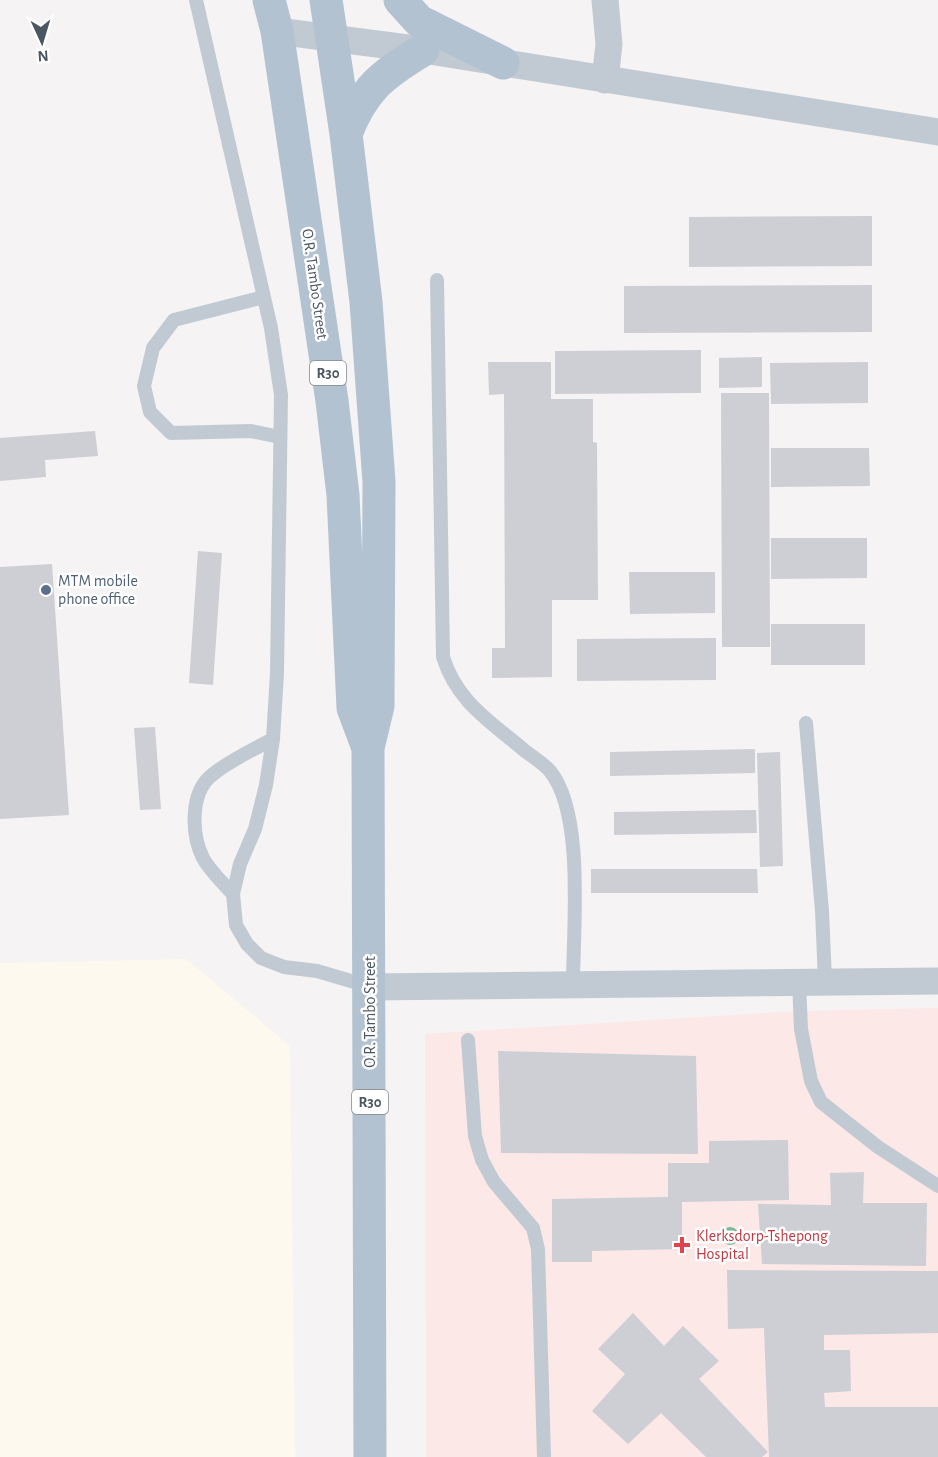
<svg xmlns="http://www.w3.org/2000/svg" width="938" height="1457" font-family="'Alegreya Sans',sans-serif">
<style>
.commercial{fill:#fdf9ef}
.medical{fill:#fce8e6}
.building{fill:#cdcfd5}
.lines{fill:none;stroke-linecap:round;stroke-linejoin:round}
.lane{stroke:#c1cad2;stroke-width:14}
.street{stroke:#c1cad2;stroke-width:27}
.primary{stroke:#b3c2d1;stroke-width:33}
.tree{fill:#7bb799}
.service-dot{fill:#5c6f8a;stroke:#fff;stroke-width:2}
.health-dot{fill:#e0444e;stroke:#fff;stroke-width:2}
.labels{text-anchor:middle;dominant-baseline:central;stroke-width:5;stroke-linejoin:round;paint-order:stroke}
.shield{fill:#fff;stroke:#808990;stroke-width:1.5}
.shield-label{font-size:15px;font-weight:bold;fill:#4a5661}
.street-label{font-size:16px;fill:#4a5661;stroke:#fff}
.service-label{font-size:16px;fill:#4e5e75;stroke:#fff;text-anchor:start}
.health-label{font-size:16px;fill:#be3a42;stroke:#fff;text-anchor:start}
</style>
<rect width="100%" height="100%" fill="#f5f3f3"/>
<path class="commercial" d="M186,959l104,87 5,411h-295v-494z"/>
<path class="medical" d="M938,1008v449h-512l-1,-423 375,-23z"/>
<path class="building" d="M872,216v50l-183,1v-50z
M872,285v47l-248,1v-47z
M701,350v43l-146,1v-43z
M762,357v30l-43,1v-30z
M488,362h63v37h42v43l4,1 1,157h-46v77l-60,1v-30h13l-1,-254 -15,1z
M868,362v41l-97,1 -1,-41z
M721,393h48l1,254h-48z
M95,431l3,25 -53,4 1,17 -46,4v-43z
M771,448h98l1,38 -99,1z
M771,538h96v40l-96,1z
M198,551l24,2 -9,132 -24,-2z
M52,564l17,251 -69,4v-252z
M629,572h86v41l-85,1z
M771,624h94v41h-94z
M716,638v42l-139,1v-42z
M155,727l6,82 -21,1 -6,-82z
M755,749v24l-145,3v-24z
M780,752l3,114 -23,1 -3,-114z
M756,810l1,23 -143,2v-23z
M591,869h166l1,24h-167z
M498,1051l198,5 2,98 -197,-1z
M788,1140l1,60 -107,2v47l-90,2v11h-40v-63l116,-2v-34h41v-22z
M864,1172l-1,31h64l-1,63 -164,-2 -4,-60 73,1 -1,-32z
M727,1270l211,1v62l-114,2v15h26l1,41 -27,2 1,14h113v50h-169l-5,-129 -36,1z
M633,1313l31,33 19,-20 36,35 -20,18 69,73 -6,5h-56l-45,-44 -33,31 -36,-33 33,-37 -27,-25z"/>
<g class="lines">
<path class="lane" d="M196,0l75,328 10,67 -4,278 -4,66 -7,46 -11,44 -15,35 -7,30 3,31 11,19 14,14 23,9 33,4 51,15
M437,280l6,377c14,45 47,64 82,94 8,6 18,12 25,20 35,43 23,159 23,214
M264,297l-90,23 -21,28 -9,38 6,26 21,21 80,-2 29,6
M806,723l16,188 3,69
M233,894c-10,-11 -23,-23 -30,-36 -12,-24 -13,-66 9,-83 18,-15 41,-25 61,-36
M799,981l2,48 10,52 10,21 57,45 60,39
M468,1040l7,96 7,24 12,22 39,46 5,21 6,208"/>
<path class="street" d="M277,31l146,19 515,82
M605,80l4,-36 -4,-44
M370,987l568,-6"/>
<path class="primary" d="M269,0l8,31 55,370 11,94 10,213 15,40
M326,0l20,134 20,168 13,180 -1,224 -10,42 2,709
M400,0l19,21 84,42
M346,134c17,-45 37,-60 77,-84"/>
</g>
<circle class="tree" cx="730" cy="1236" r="9"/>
<circle class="service-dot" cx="46" cy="590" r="6"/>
<path class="health-dot" d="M679 1236h6v6h6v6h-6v6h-6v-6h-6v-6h6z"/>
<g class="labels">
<g class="shield">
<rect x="310" y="361" width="36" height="24" rx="4.5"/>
<rect x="352" y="1090" width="36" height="24" rx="4.5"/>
</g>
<g class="shield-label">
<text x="328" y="373">R30</text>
<text x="370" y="1102">R30</text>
</g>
<g class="street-label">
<text transform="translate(315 284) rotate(82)">O.R. Tambo Street</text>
<text transform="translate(370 1012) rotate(-90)">O.R. Tambo Street</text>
</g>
<g class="service-label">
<text x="58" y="581">MTM mobile<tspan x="58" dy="18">phone office</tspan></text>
</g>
<g class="health-label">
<text x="696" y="1236">Klerksdorp-Tshepong<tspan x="696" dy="18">Hospital</tspan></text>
</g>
</g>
<g transform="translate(42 42) rotate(176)" stroke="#ffffff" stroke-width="4.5" paint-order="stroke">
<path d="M0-4.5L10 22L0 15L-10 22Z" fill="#4a5661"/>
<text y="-9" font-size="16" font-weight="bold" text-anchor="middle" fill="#4a5661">N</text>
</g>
</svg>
